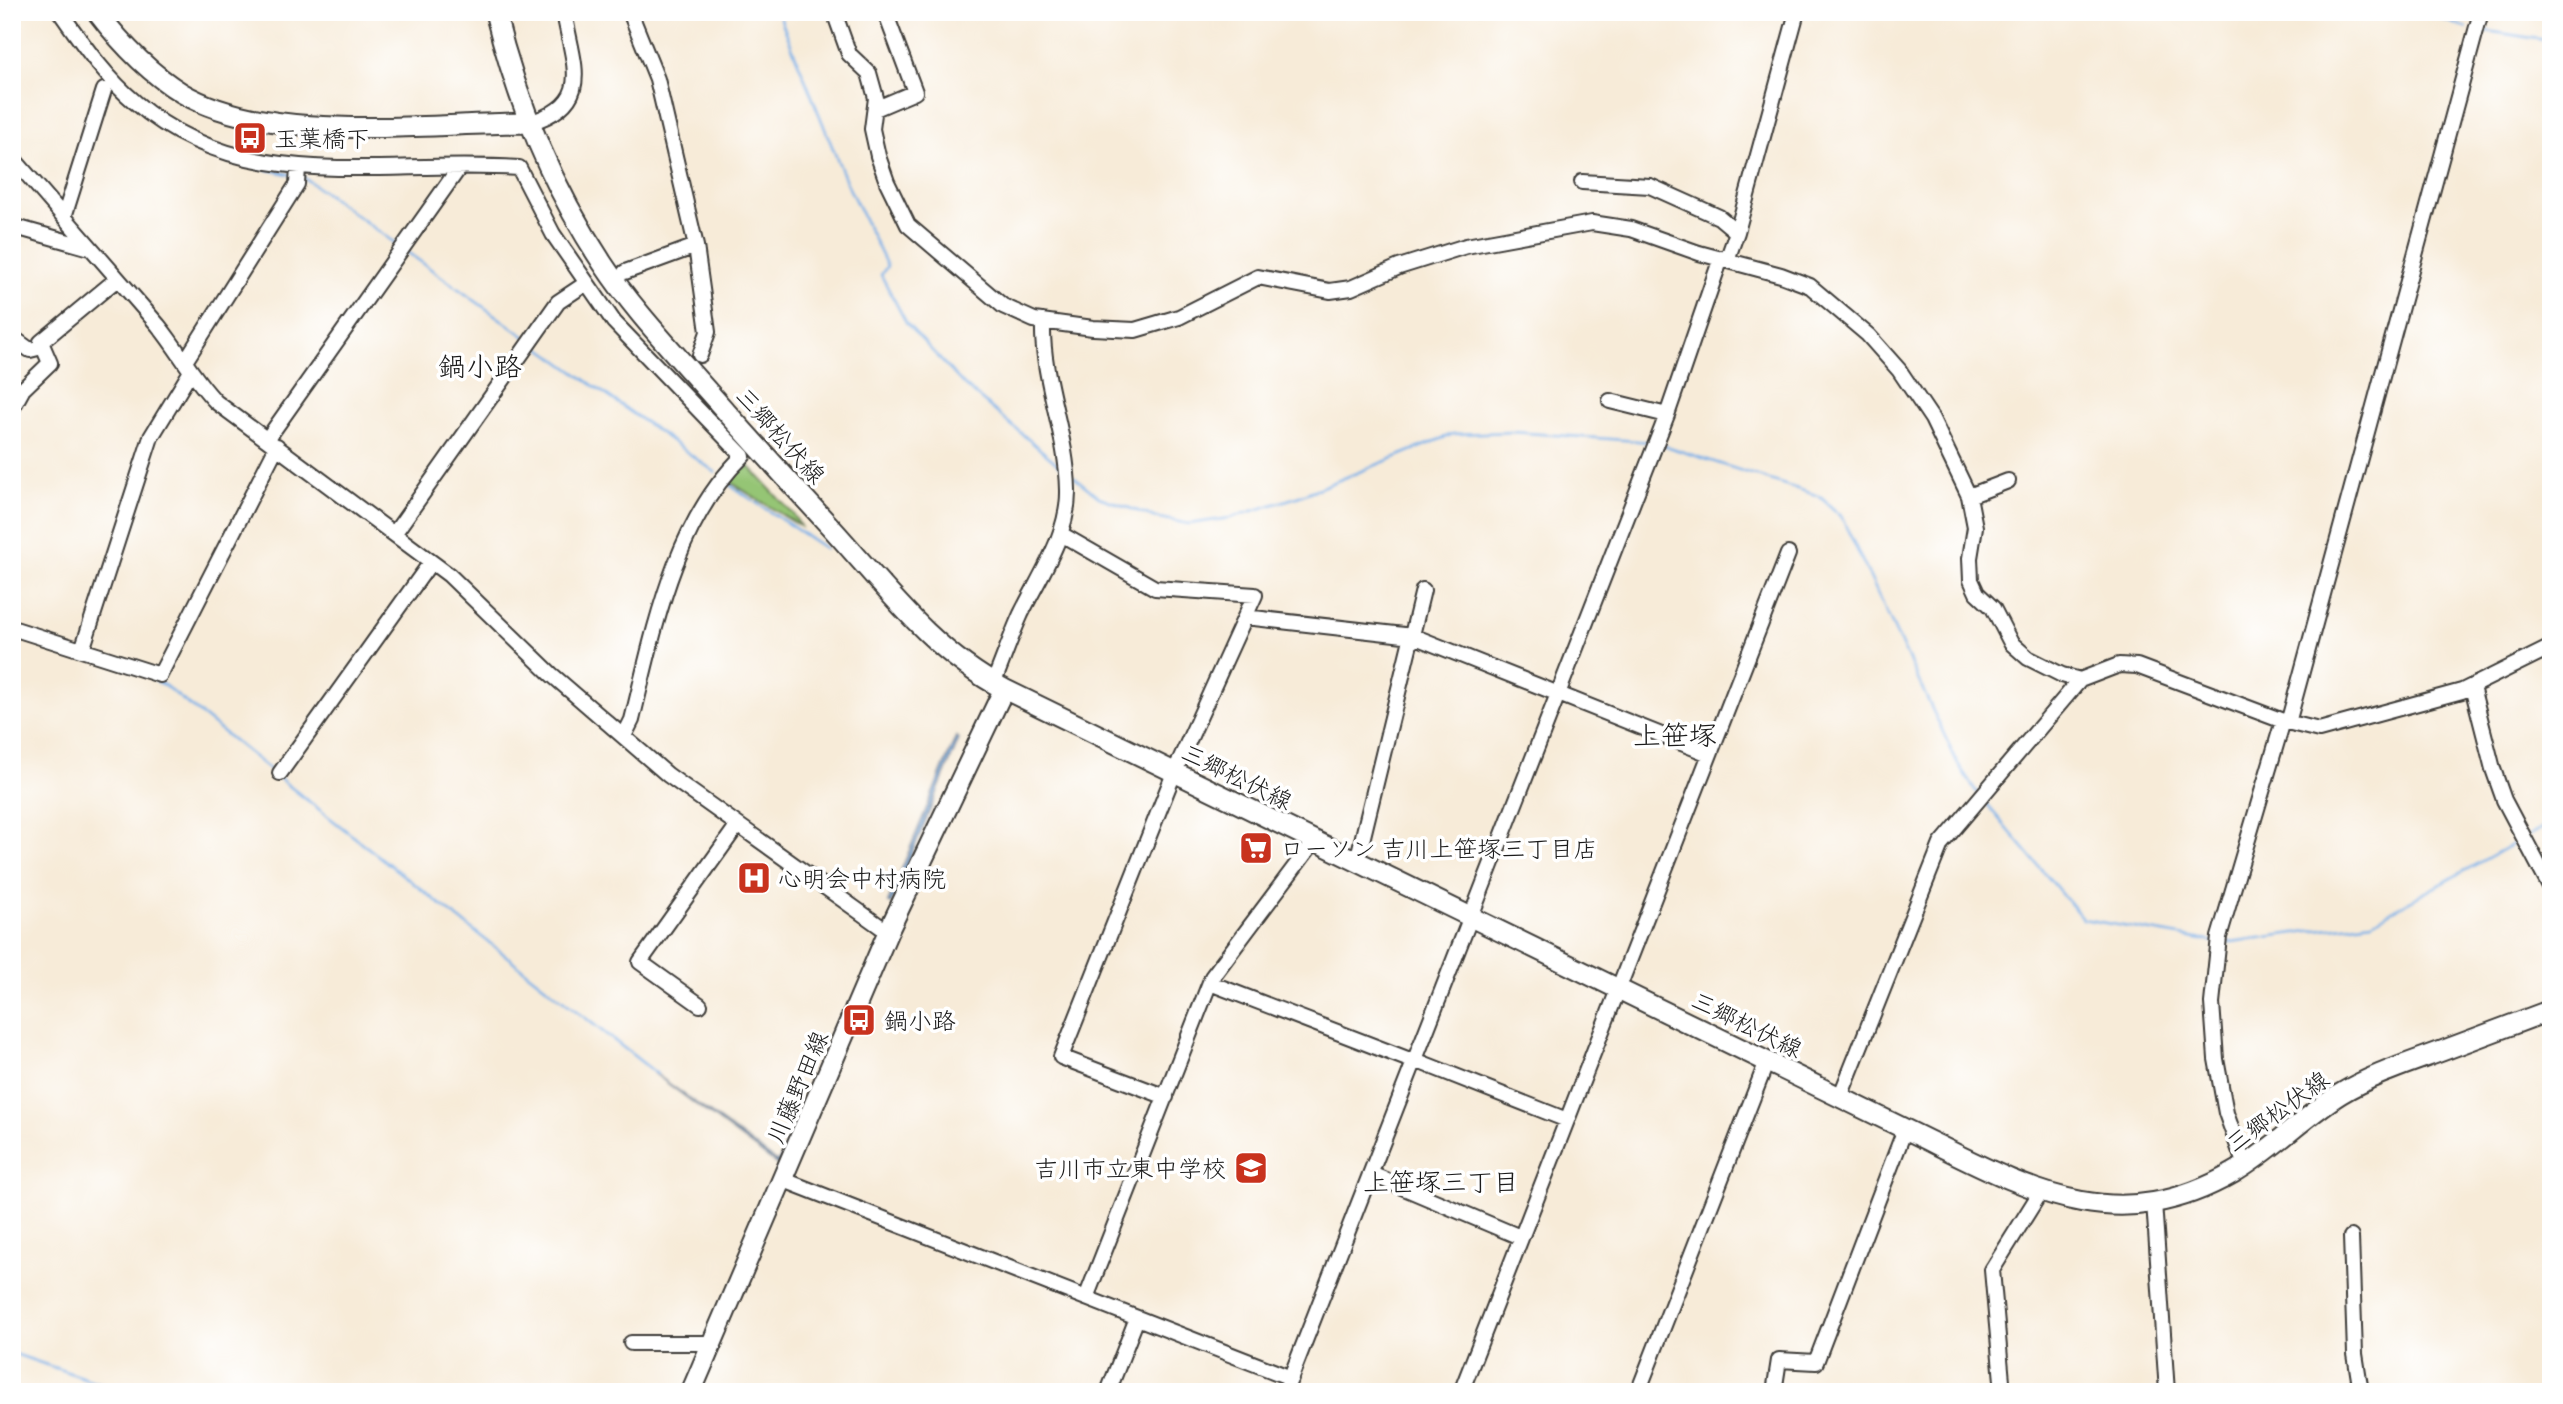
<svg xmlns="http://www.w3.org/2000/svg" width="2563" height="1404" font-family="'Patrick Hand','Klee One',sans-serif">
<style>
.green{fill:#95c574;stroke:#587048;stroke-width:2}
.water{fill:#7ab0e8;stroke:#4b6682;stroke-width:2}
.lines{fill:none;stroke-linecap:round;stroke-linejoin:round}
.stream{stroke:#7ab0e8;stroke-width:2.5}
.minor-casing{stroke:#3d3b38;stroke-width:18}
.major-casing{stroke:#3d3b38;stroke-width:23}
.minor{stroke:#fff;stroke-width:14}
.major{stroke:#fff;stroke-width:19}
.labels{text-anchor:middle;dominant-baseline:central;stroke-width:7;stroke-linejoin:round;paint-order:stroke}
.poi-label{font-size:24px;fill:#1c1c1c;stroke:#fff;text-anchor:start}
.street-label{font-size:24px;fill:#1c1c1c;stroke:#fff}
.neighbourhood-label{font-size:26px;fill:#1c1c1c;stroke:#fff}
.quarter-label{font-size:28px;fill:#1c1c1c;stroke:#fff}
</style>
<rect width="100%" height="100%" fill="#fff"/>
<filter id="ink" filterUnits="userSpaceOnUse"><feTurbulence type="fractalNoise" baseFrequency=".0143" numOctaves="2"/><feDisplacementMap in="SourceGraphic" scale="14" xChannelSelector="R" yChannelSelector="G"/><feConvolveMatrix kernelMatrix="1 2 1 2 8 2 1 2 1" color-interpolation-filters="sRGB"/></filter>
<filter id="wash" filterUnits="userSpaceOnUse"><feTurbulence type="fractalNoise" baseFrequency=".00686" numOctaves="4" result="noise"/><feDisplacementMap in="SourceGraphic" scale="28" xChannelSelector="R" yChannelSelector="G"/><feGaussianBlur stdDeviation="1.57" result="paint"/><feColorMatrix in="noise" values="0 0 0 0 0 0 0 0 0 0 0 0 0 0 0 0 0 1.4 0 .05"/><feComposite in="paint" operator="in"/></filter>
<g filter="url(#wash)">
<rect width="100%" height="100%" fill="#f7ebd8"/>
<path class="green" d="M741,466l4,3 4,-3 45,49 6,11 -73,-46z"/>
<path class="water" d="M956,737l3,2 -68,165 -3,-1z
M839,1019l-59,148 -126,-94 124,90z"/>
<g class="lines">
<path class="stream" d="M778,12l70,174 39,80 -6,9 26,49 57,61 96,81
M2422,12l45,16
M2481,30l70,11
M192,146l27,13 74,16
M303,177l96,69
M407,252l120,86
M535,344l180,128
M1662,445l157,51 22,20 117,248 19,29
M1074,477l25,20 55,20 35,7 41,-6 67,-21 156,-63 60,-2 139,10
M725,482l101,67
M155,681l9,4 110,88
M279,778l378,296
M1984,801l99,118 131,23
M2529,835l22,-11
M2224,943l148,-21 148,-82
M12,1353l113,39"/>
</g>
</g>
<g filter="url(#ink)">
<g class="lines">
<defs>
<path id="minor" d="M60,12c23,32 45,65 75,90 110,96 252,56 384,66l34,66 61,88 129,134c-69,66 -89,175 -111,264l-8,16
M630,12l27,67 39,167 12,86 -8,23
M834,12l15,42 20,19 7,25 -4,31 6,27 9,26 21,43 95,81 31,14 59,8 42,2 44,-13 79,-40 72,14 21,-3 48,-21 67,-21 126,-23 39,6 68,24 82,22 29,11 58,49 31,35 33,49 37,77 6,31 -5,31 1,22 6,13 16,15 18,35 17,15 34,17 18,5 39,-15 18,1 146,55 36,9 143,-39 89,-44
M875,109l40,-17 -30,-80
M529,123c66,-20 44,-57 35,-111
M12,157c49,56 98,112 146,168 22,27 34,52 58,77l233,173 102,99 117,101 220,157
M1582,182l68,4 69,31 18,15
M64,217l40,-127
M12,226l78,22
M1727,260l10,-28 60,-220
M625,272l71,-26
M12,337l18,13 12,-3
M186,360l111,-176 1,-17
M1610,401l57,14
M12,409l11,-20 27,-26 -9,-21 76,-63
M268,438l191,-270
M1969,496l39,-15
M394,534l164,-232 27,-18
M1061,534l94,54 100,7 -81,178 -113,284 105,40
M1245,617l168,19 296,118
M12,628l148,47 117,-229
M82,650l69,-213 39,-64
M993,684c10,-24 18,-48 28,-70 19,-39 48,-80 47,-124 -1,-58 -27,-111 -25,-169
M2472,687l21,82 11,31 47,89
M2288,723l193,-711
M280,773l151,-211
M1357,861l66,-271
M1210,983l205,79
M700,1005l-60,-43 97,-136
M1415,1060l152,60
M1840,1097l101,-253 139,-164
M2245,1166l-19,-53 -10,-54 -4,-56 7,-66 64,-216
M1371,1174l149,63
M784,1180l507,198
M2154,1202l13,190
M2351,1237l4,117 6,38
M1086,1298l126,-321 103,-137
M631,1343h81
M1108,1392l29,-74
M1285,1392l382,-977 54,-157
M1461,1392l327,-838
M1638,1392l129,-331
M1774,1392l5,-32 37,2 89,-233
M2003,1392l-11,-122 48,-77"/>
<path id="major" d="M97,12c23,30 52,61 85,81 89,52 245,30 347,30
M495,12c22,90 57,175 108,252 25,38 56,72 87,107 45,51 91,102 138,153 55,60 103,127 176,165l901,440c112,54 205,115 328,44 38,-22 69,-55 107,-79 33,-20 70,-31 107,-45 35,-13 69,-26 104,-39
M691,1392l197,-460 116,-243"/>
</defs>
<use href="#minor" class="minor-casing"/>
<use href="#major" class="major-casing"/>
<use href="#minor" class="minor"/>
<use href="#major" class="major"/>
</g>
</g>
<defs>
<symbol id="bus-square" viewBox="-11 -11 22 22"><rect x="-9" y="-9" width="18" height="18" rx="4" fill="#c8321e" stroke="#fff"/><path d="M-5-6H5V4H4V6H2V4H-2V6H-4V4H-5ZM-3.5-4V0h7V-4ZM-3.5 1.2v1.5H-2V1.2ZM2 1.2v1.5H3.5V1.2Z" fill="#fff"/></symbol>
<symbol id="supermarket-square" viewBox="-11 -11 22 22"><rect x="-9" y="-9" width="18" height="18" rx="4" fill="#c8321e" stroke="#fff"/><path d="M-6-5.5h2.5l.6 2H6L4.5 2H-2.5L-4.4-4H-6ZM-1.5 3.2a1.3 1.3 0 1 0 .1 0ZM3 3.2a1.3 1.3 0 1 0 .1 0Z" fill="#fff"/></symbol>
<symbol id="hospital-square" viewBox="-11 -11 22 22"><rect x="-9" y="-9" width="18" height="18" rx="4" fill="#c8321e" stroke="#fff"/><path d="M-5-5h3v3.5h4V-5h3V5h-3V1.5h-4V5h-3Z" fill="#fff"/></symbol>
<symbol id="school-square" viewBox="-11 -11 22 22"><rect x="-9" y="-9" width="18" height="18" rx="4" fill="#c8321e" stroke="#fff"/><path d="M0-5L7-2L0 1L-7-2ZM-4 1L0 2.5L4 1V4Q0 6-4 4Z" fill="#fff"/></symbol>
</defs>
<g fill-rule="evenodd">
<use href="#bus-square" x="231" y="119" width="38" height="38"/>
<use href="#supermarket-square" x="1237" y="829" width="38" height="38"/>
<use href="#hospital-square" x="735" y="859" width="38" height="38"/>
<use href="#bus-square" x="840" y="1001" width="38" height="38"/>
<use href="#school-square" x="1232" y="1149" width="38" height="38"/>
</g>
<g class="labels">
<g class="poi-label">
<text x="274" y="138">玉葉橋下</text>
<text x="1280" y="848">ローソン 吉川上笹塚三丁目店</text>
<text x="778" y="878">心明会中村病院</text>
<text x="884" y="1020">鍋小路</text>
<text x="1226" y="1168" text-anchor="end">吉川市立東中学校</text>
</g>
<g class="street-label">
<text transform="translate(781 435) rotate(48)">三郷松伏線</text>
<text transform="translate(1237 776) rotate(26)">三郷松伏線</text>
<text transform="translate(1747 1024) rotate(26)">三郷松伏線</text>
<text transform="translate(797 1087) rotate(-67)">川藤野田線</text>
<text transform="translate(2277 1111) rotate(-36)">三郷松伏線</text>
</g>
<g class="neighbourhood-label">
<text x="1441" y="1181">上笹塚三丁目</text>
</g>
<g class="quarter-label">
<text x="480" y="366">鍋小路</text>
<text x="1675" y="735">上笹塚</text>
</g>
</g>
<rect width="2563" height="1404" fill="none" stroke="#fff" stroke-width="42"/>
</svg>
